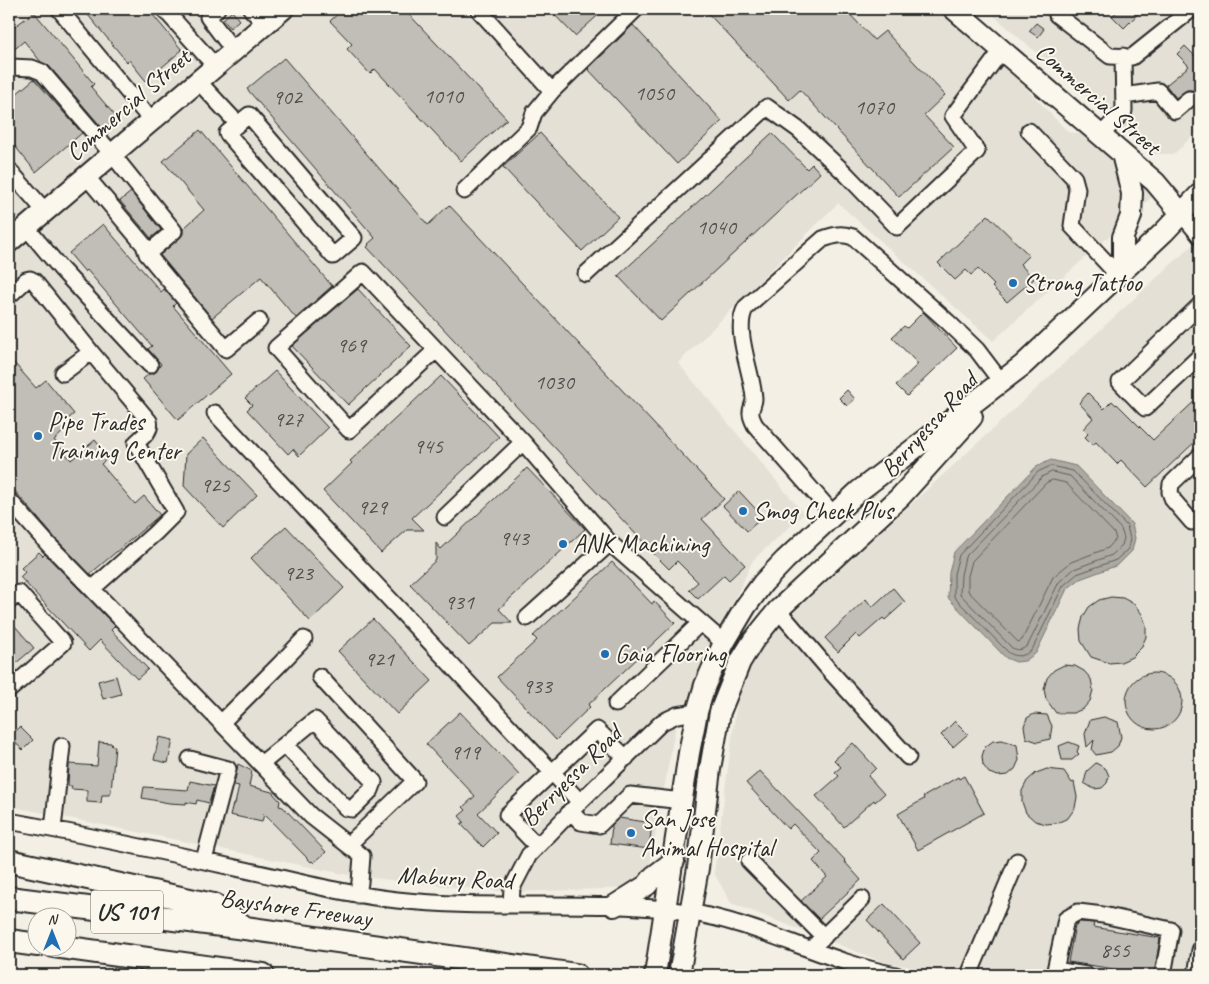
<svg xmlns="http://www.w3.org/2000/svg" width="1209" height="984" font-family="Caveat,sans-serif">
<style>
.built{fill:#e4e0d6}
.water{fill:#aca9a2;stroke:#787772}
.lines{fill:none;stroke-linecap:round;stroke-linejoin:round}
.shore{stroke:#5f5d5b;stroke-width:1}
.building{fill:#c0beb6;stroke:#2b2b2b}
.minor-casing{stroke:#2b2b2b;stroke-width:19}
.major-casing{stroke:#2b2b2b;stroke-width:24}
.highway-casing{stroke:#2b2b2b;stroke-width:26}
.minor{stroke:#fbf7ec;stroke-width:15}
.major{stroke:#fbf7ec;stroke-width:20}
.highway{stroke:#fbf7ec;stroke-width:22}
.poi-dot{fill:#1f6fb2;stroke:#fbf7ec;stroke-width:2}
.labels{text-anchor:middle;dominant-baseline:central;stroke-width:4;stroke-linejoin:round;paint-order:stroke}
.number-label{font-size:22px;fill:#50504e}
.shield{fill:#fbf7ec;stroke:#696865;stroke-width:1}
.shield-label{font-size:24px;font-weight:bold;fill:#2b2b2b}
.street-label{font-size:25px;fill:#2b2b2b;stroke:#fbf7ec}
.poi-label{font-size:25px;fill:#2b2b2b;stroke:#fbf7ec;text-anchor:start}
</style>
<rect width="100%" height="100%" fill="#f3efe4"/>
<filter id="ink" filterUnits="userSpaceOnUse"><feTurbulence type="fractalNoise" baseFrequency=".02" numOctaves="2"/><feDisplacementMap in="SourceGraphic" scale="10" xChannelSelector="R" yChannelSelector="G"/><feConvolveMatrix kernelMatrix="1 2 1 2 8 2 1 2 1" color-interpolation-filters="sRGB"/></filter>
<g filter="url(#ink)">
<path class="built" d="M9,9h936l48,44 75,79 32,4 61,53 -168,152 -155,-138 -160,160 126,151 -51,46 -77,164 -26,140 -18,24 -120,4 -89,-8 -74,-9 -340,-69z
M986,9h214v120l-26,25h-21z
M1200,238v737h-236l-78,-12 -155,-60 -17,-30 26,-195 27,-41z"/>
<path class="water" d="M1051,460l25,6 56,58 3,14 -3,13 -14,14 -38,14 -13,10 -31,64 -11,8 -9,1 -10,-4 -58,-60 1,-25 5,-21 82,-85z"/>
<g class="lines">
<path class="shore" d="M1051,466l22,5 54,55 3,13 -2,10 -12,11 -39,14 -14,12 -31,64c-8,6 -13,8 -23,3l-55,-56v-23l5,-19 79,-83z
M1052,472l18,4 51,53 3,9 -2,7 -10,10 -38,14 -15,13 -31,63c-6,5 -9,6 -16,3l-52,-54 1,-19 4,-18 77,-80z
M1053,480l13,3 48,50 2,6 -8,9 -37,14 -18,15 -31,63 -4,2 -50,-51v-15l4,-15 74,-78z"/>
</g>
<path class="building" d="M83,9h65l34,41 -36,31 -17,-21 -2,2z
M343,9h61l103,110 -46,42 -86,-92 -5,5 -23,-25 5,-5 -22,-23z
M549,9h56l-30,27z
M704,9h141l29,31 11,-9 60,64 -21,20 30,32 -55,50 -99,-107 -11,10z
M1120,9h23l-19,19 -12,-12z
M232,11l7,9 -9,8 -7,-9z
M34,12l60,72 -3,3 26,31 -13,12 -55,-64 -8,-4 -17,-21 -15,13v-23z
M1036,23l8,6 -6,8 -9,-6z
M633,25l89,96 -45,43 -89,-95z
M1185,46l12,12 3,-2v48l-2,-3 -2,-8 -3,-3h-6l-11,8 -10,-13 23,-19 -12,-12z
M284,58l144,167 21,-20 275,294 -22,20 43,46 -16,15 -5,-5 -26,24 -9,-9 9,-8 -21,-21 -8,8 -10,-10 -292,-312 2,-2 -1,-1 7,-6 -128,-149z
M34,79l48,54 -46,39 -27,-33v-39z
M200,130l132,156 -36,32 -35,-41 -49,41 -52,-63 20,-17 3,-4v-5l21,-19 -41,-49z
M540,133l78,84 -36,34 -79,-84z
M772,133l35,36 5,-5 8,9 -159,148 -43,-45z
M131,192l30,38 -10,8 -31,-37z
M988,215l41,40 -9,9 14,15 -27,23 -15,-15 2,-2 -16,-16 -7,6 -5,-5 -11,10 -17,-17z
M103,224l58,68 3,-3 12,14 -3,3 58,68 -53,46 -35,-41 6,-5 7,-2 5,-8 -13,-15 4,-3 -65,-76 -2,2 -16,-19z
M358,289l53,57 -63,59 -56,-59z
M923,312l34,36 -50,48 -11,-11 22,-21 -26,-27 12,-11 3,2z
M9,357l27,31 10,-8 28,34 -5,4 4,5 -19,17 17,20 24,-20 14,17 -8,7 34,40 9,-8 16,19 -70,59 -35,-36 -46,-54z
M275,371l53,57 -29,28 -6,-7 -5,5 -41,-44 5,-5 -7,-7z
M441,376l58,61 -87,81 12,12h-17l-26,23 -58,-62 29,-28 -2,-2z
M847,390l8,9 -8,7 -8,-8z
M1088,393l16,16 8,-8 4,4 1,-1 36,36 47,-44v41l-53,50 -26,-27 -4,4 -21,-22 -3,3 -8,-8 3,-3 -5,-5 10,-11 -14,-15z
M203,438l54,57 -34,33 -39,-42 2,-32z
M527,468l58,61 -86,80 13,14h-17l-26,23 -59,-62 26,-24v-17l5,6z
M739,491l24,26 -16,14 -24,-25z
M286,526l58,62 -34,33 -59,-63z
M39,552l4,4 2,-2 70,72 -4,4 37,39 -11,10 -37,-39 -11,11 -69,-74 5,-5 -4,-4z
M612,562l40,42 2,-3 21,22 -87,82 2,2 -34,33 -59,-63 40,-37 -4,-4z
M893,588l12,14 -20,18 -2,-2 -23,20 -4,-4 -18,18 -13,-14 41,-39 6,8z
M1111,597l12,1 11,6 8,10 4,11v12l-5,11 -9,9 -11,5 -12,1 -18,-6 -10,-16 -1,-12 3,-12 6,-10 10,-7z
M373,619l59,62 -35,33 -59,-63z
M15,626l19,22 -25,21v-37z
M1064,665l11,1 9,5 7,8 2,11 -3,11 -7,8 -10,4h-17l-10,-14 -2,-10 3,-11 7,-8z
M1126 701a28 28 0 1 1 56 0a28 28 0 1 1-56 0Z
M116,676l5,18 -18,5 -5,-18z
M460,712l59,62 -41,39 19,20 -14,14 -22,-23 3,-2 -5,-6 7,-6 -3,-3 12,-11 -49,-52z
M1034,714l13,1 5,11 -2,13 -12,3 -12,-4 -2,-12 3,-8z
M1104,717l14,5 3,15 -3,9 -7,6 -15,3 -4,-5 2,-10 -7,7 -2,-13 5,-14z
M955,721l13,13 -15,13 -12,-12z
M20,727l13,13 -10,10 -14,-13z
M159,737l14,3 -5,23 -14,-3z
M1002,740l15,5 2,15 -4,9 -7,6 -10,1 -9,-3 -6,-8 -1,-9 3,-9 8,-6z
M99,742l12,1 1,3h3l-4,46h-1l-1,3h-7l-1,8 -14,-1v-12l-16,-1 1,-3h-4l1,-22 28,2z
M1069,742l10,4 -2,6 2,2 -7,6h-10l-3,-14z
M853,743l23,25 -8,8 16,18 -9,8 -1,-2 -30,27 -28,-31 23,-20 -4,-4 6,-5 -7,-7z
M1096,763l10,6 3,7 -2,7 -5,5 -8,1 -10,-6 3,-12z
M238,764l14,7 -3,15 23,6 8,9 -1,5 4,1 43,45 -10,9 -2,2 -2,-2 -1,1 -47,-48 -2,8 -32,-7 3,-11h2l4,-18 -5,-1z
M1047,769l17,2 8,12 2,-1 3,15 -2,11 -7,10 -11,5 -11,1 -11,-3 -9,-8 -4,-11v-11l5,-10 9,-8z
M760,771l85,89 -1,1 17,19 -42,39 -18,-18 26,-24 -14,-16 8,-8 -28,-29 -5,5 -42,-46z
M964,776l20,37 -66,37 -20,-36 26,-15 -1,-2 35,-20 1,2z
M190,781l24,5 -5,17 -12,-3 -1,4 -10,-2v2l-17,-1 -27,-5 2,-11 44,3z
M619,818l33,5 -3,26 -39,-5 2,-19z
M884,904l36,39 -17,16 -36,-39z
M1079,922l15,1 -1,4 67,11 -6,37 -86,-13 7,-37 3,-1z"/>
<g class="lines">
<defs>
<path id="minor" d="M164,9l51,57
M217,9l-9,8 25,33
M251,9l14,15
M1058,9l-1,6 53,41 22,1 60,-48
M60,10l91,110
M9,69l2,-2 21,1 10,4 70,82 62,77 -27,23
M197,80l41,44 -11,9 106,123 21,-18 -105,-123 -11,9
M552,91l84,-82
M1124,96l34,-5 17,20 14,-12
M1029,131l45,47 3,11 -5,37 46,49
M1100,136l24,-25 -1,-55
M9,170l36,41
M86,176l58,69 3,9 79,95 33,-28
M464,191l65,-63 5,-15 18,-22 -74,-82
M1181,213l19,23
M26,227l35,42 89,96
M586,274l181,-167 32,23 47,44 51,53 80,-76 -24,-35 49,-66
M9,290l3,3 14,-13 4,-1 4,2 57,71 58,69c3,10 -7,16 -13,22l40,69 -21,21 -63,56 219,227 51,40 -2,26 -2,13
M1200,305l-80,77 25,26 55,-52
M436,350l-87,80 -73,-82 87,-76 160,170 87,101 114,100
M63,373l28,-21
M215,413l365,389
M9,500l39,44 44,45
M834,515l-79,-90c-2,-4 -4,-8 -4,-11 -1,-5 3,-10 3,-15 -1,-26 -22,-70 -8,-92l77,-68c11,-4 19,-6 30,-2l95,85 29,28 25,33
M445,517l78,-75
M1192,522l-19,-22 -3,-8 1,-8 29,-28
M9,601l10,-8 44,50 -54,47
M778,610l53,62 77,85
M527,618l83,-75
M320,677l95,104 -67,64
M616,704l84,-81
M221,723l58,-58 25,-26
M190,759l38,10 -24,91
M261,764l54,-44 59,62 -3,8 -19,19 -6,-1 -61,-63
M570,811l11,11 18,3 31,-30 52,6
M9,821c76,14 152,30 227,47 53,11 106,26 161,32 96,11 194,-2 290,12 73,11 138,50 209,63
M53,829l9,-83
M537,846l-30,-31 90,-85 29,28
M749,861l75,76
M511,905l1,-17 17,-33 51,-53 82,-80 15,-7 20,-3
M816,944l46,-45
M1055,970l31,5
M969,975l48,-114
M1054,975l12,-56 12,-7 25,3 68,15 -8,45
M1196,975l4,-25"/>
<path id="major" d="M954,9l201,173 26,31
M1122,154l10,39 -1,23 -8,21v34
M9,242l274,-233
M614,906l33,-21 7,-9 20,-15
M655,975l34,-222 8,-41 8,-27 12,-27 7,-15 22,-37 17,-23 22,-23 74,-69 164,-126 141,-133 36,-38
M679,975l19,-107 12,-99 10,-57 20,-50 13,-21 25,-31 122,-113 72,-80"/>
<path id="highway" d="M9,861l204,44 31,22
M9,898l236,30 331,47
M9,941l29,4
M54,946l209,29"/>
</defs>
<use href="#minor" class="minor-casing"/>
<use href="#major" class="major-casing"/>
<use href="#highway" class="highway-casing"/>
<use href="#minor" class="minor"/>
<use href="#major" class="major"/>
<use href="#highway" class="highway"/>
</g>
</g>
<g class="poi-dot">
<circle cx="1013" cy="283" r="5"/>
<circle cx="38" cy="436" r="5"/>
<circle cx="743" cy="511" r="5"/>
<circle cx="563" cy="544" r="5"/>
<circle cx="605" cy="654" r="5"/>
<circle cx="631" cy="833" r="5"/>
</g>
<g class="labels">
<g class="number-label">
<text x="654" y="93">1050</text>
<text x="443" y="96">1010</text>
<text x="287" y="97">902</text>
<text x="874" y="107">1070</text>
<text x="716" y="227">1040</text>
<text x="351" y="345">969</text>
<text x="554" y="382">1030</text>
<text x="288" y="419">927</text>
<text x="428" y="446">945</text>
<text x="215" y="485">925</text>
<text x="372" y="507">929</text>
<text x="514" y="538">943</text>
<text x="298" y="573">923</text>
<text x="459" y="602">931</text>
<text x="379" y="659">921</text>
<text x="537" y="686">933</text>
<text x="465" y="752">919</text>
<text x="1115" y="950">855</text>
</g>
<rect class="shield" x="91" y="890.5" width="72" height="43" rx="4"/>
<g class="shield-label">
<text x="127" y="912">US 101</text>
</g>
<g class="street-label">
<text transform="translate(1098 99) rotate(41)">Commercial Street</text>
<text transform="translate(128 105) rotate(-41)">Commercial Street</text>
<text transform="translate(929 425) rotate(-48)">Berryessa Road</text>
<text transform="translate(571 776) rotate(-45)">Berryessa Road</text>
<text transform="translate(455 878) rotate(3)">Mabury Road</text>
<text transform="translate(296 908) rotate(8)">Bayshore Freeway</text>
</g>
<g class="poi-label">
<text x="1023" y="283">Strong Tattoo</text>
<text x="48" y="422">Pipe Trades<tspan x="48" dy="29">Training Center</tspan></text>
<text x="753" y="511">Smog Check Plus</text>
<text x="573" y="544">ANK Machining</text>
<text x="615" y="654">Gaia Flooring</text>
<text x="641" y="819">San Jose<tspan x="641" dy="29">Animal Hospital</tspan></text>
</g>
</g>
<rect width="1209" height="984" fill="none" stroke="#fbf7ec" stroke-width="30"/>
<rect x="15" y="15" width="1179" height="954" fill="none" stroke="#2b2b2b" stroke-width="2" filter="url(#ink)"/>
<g transform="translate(52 932)"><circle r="24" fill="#fbf7ec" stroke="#a8a59f"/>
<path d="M0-4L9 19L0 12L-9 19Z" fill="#1f6fb2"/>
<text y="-8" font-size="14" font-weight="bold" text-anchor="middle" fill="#2b2b2b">N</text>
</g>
</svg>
